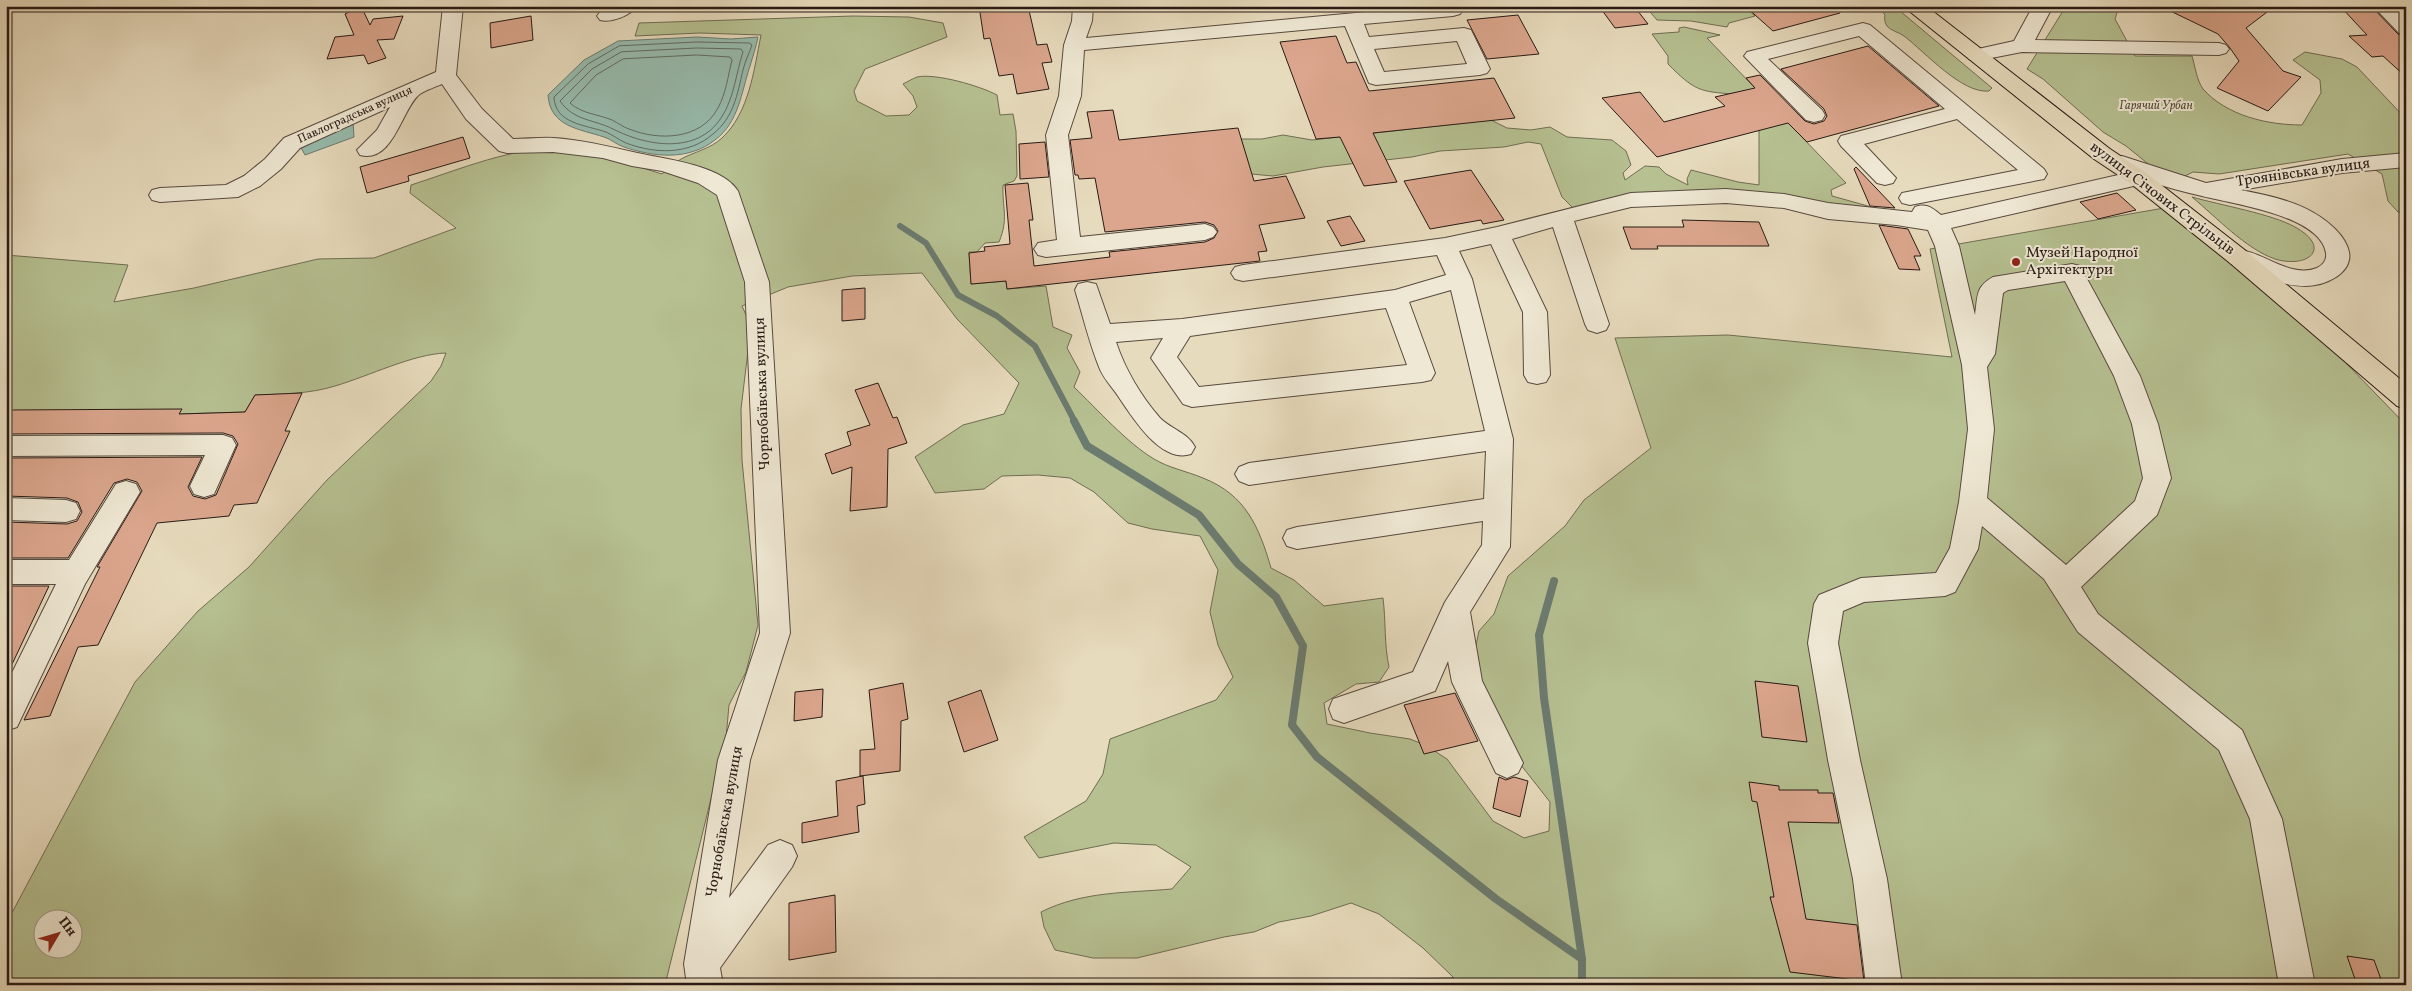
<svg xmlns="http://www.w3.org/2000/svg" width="2412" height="991" font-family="Vollkorn,serif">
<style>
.green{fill:#b6c091;stroke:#6f6d53;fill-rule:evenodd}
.water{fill:#97bbad;stroke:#6b7b70}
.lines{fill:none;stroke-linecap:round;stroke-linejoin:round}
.shore{stroke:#606a61;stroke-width:1}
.stream-far1{stroke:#6b7b70;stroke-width:6}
.stream{stroke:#6b7b70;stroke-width:8}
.building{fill:#dba68d;stroke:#281a15}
.minor-casing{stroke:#584a3f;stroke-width:2}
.major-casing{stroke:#281a15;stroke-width:2}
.minor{fill:#efe8d4;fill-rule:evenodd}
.major{fill:#e7dbbd;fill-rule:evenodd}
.poi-dot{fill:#8f2418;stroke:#efe8d4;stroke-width:2}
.labels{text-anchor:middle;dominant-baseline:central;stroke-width:4;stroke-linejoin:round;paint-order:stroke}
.far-park-label{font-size:12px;font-style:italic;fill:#534c3a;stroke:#efe8d4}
.far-street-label{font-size:12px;fill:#281a15;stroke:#efe8d4}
.street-label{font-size:15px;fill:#281a15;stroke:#efe8d4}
.poi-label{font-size:15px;fill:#281a15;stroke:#efe8d4;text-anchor:start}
</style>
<rect width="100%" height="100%" fill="#e7dbbd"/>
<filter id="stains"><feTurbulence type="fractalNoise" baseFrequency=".004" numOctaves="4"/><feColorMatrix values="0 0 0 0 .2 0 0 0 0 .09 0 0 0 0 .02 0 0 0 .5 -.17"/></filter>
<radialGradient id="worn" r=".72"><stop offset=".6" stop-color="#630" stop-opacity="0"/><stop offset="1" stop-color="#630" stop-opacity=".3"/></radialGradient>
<path class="green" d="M1645,6h99l11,10 -26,7 -2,4 -36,-6 -34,-1z
M1874,6h20l98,82 -3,3c-27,3 -64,-39 -85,-55 -5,-4 -13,-5 -17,-10 -2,-3 -3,-7 -2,-11l-5,-6z
M2066,6h53l-4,13 20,37h57c3,10 5,25 11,33 24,27 65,36 99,36l19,-32 -1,-13 -27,-20 12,-8 37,7 15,8 49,52v94l-8,-1 -10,-11 -6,-27 -34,-20 -129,20 -26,-2 -10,5 -31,-10 -26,-21 -23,-14 -60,-53 -16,-10z
M853,16l56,1 34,6 4,14 -82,32 -11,22 3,10 29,15 23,-1 8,-8 -4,-11 -10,-12c4,-2 9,-5 14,-7 19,-4 63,9 80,18l3,20 13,-1 3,17 1,45 -3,5 -11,4c-1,23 6,33 -4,57l-14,1 -8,9h-8l2,32 35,-3 1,8 39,-3 7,41 19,8 -5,13 13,24 -6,15c23,22 53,56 80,72 15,9 32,12 49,19 43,17 56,49 68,90l23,12 30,26 59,-8c3,23 1,46 6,69l-10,15 -23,2 -32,19 3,21 43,9 40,6 15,6 22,14 46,62 31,17 25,-7 1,-29 -33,-42 -44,-100 6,-29 15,-17 14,-38 57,-50 19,-26 67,-52 -36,-110 113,-3 224,22 -22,-108 234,-41 91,73 89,80 62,64v560h-1014l8,-6 54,-1 -31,-30 -44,-34 -28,-11 -40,13 -32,6 -25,10 -30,5 -87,21h-44l-38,-8 -11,-23 -3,-15c42,-21 86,-19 131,-23l19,-22 -35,-22 -42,-2 -75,15 -15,-21 62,-36 17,-27 7,-35 106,-39 17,-23 -15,-32 -8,-33 8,-42 -18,-34 -48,-7 -24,-6 -34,-31 -24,-14 -32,-3 -36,1 -18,13 -49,4 -20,-36 48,-32 41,-11 15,-31 -62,-64 -35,-46 -70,3 -64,11 -46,19 9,20 -10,83 1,51 16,165 -12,47 -17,33 -3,33 -61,247h-659v-61l129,-242 63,-71 51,-44 78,-87 104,-99 10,-15 5,-13c-33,1 -77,23 -111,33 -26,8 -53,8 -80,9l-10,17 -66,2 -173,-3v-156l122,10 -14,37 80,-14 124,-29 56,-1 82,-30 -46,-35 1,-8c41,-13 94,-35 136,-36 39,-1 79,14 115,25 6,-5 12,-11 19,-15 13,-7 29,-10 41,-21 27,-25 32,-68 39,-103l-61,-2 -65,3 4,-13zM42,918h30v30h-30z
M1684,27l36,8 -13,3 139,145 -15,7 1,6 54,15 -114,-16 -199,13 -11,-11 -21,-53 -13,-2 -24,5 -64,4 -28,6 -89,10 -50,9 -22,-2 -10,-35h21l21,-4 29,5 179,-20 16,8 24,2 19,-3 17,10 45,3 14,11 5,14 -8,8 2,7 20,-14 14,1 7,7 22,11 -1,-6 4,-9 47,12 21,3v-56l-24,-35c-36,-2 -41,-4 -67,-30v-8l-16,-22 27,-2v-4z
M2192,197c28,8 80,17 103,30 38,21 13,42 -20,32 -29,-10 -59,-42 -83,-62z"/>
<path class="water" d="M697,37l34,2 27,-2c-2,10 -5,19 -8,29 -9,27 -11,56 -35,74 -27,21 -61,17 -91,7 -7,-2 -13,-8 -20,-10 -24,-8 -54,-10 -56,-42l36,-35 34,-19z
M353,120l1,17 -49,18 -6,-11z"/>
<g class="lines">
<path class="shore" d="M697,42l52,1 3,2c-3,9 -7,16 -9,25 -6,25 -9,47 -30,64 -24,21 -58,20 -87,9 -7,-3 -13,-8 -20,-11 -20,-7 -51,-8 -52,-35l34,-33 31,-18z
M697,48l44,1 2,3c-7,21 -9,47 -22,66 -24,37 -75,28 -108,11 -20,-10 -39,-8 -53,-28l32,-32 29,-17z
M697,55l33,2 2,3c-4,16 -6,33 -14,48 -17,32 -59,33 -89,21 -6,-2 -11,-6 -17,-9 -14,-6 -30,-6 -42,-17l26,-28 27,-16z"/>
<path class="stream-far1" d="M900,226l26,17 32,52 39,21 38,30 40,76"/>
<path class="stream" d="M1074,421l13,25 112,69 39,49 38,33 27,49 -11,79 25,32 179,142 86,60
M1554,581l-15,54 5,63 38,261v26"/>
</g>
<path class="building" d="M361,6l9,19 3,-6 30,-3 -9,23 -17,1 9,18 -18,6 -4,-9 -37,4 8,-22 19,-2 -9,-21z
M979,6h49l9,39 10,-1 5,18 -10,1 7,26 -32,5 -4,-20 -14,2 -9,-38 -6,1z
M1599,6h35l14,18 -33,4z
M1745,6h95v7l-67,18z
M2160,6h115l-29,22 37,43 18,6 -33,34 -51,-23 22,-27 -9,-13 -12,-14z
M2340,6h31l27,28 8,3v40l-23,-21 -11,1 -23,-21 18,-1z
M1518,15l21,39 -52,5 -20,-39z
M531,16l2,24 -42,8 -1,-25z
M1336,36l11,27 9,-1 13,29 125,-13 21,40 -142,15 24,49 -33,4 -24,-49 -24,2 -36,-97z
M1868,46l71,60 -132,36 -19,-19 -131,34 -55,-59 38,-6 24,30 61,-16 -10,-9 40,-9 -9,-10 14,-3 45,46 9,3 10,-3 3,-5 -3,-7 -43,-40z
M1113,110l6,30 119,-12 16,53 32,-5 19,42 -46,7 8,26 -9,1 2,9 -253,28 -1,-8 -35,3 -2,-31 16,-2 -1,-4 26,-3 -5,-59 23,-2 5,37h-4l5,46 76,-9 -1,-5 96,-10 9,-4 4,-7 -4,-6 -9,-3 -100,10 -10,-54 -16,1 -1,-4h-3l-5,-35 22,-2 -5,-26z
M463,137l7,21 -62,18 1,5 -42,12 -7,-26z
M1045,142l4,35 -29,2 -1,-35z
M1856,167l39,41 -25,-2 -16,-37z
M1471,170l33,50 -21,4 -2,-4 -51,9 -26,-48z
M2117,193l19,17 -38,9 -18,-17z
M1350,216l15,25 -24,5 -14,-25z
M1682,220l77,2 10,24h-112l1,3h-27l-8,-22h61z
M1879,225l29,4 13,27h-7l6,14 -21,-1z
M865,288v31l-23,2v-31z
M878,383l15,35 4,-1 10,26 -19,6 -1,58 -37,4 2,-44 -20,7 -7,-20 26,-9 -4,-13 23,-7 -15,-35z
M302,393l-17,38h5l-33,72 -23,2 -5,11 -72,7 -59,122 -20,2 -28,69 -26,4 76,-153h-3l45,-76 -5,-9 -10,-3 -13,4 -46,75h-62v-36l61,2 10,-3 5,-9 -4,-10 -11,-4 -61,-2v-38l196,-1 -14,30 5,9 12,3 11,-4 22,-51 -5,-8 -10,-3 -217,1v-24l176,-1 -3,5 66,-2 10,-17z
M6,586h43l-43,91z
M1755,681l43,5 9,56 -45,-5z
M903,683l5,36 -7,2 -1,50 -40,5v-26l15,-1 -6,-59z
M823,689l-1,28 -28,4 1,-29z
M981,690l17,50 -34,12 -16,-50z
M1455,693l23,48 -54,13 -20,-49z
M863,776l2,28 -8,2 2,26 -57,11v-20l36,-7 -2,-35z
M1499,777l7,3 8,-3 14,4 -8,36 -27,-9z
M1749,782l30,4v4h39v3h15l6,30 -51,-1 18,97 51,6 7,56 -74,-9 -20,-75h4l-17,-95 -5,-1z
M835,895l1,57 -47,8v-57z
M2347,956l27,4 9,25h-26z"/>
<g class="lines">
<defs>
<path id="minor" d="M443,6h20l-7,69 26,34 31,30c13,0 28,-2 41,-1 28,2 53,8 79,14 29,7 88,12 105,39l31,91 21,351 -40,127 -21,138 39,-53 12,-5 12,5 5,11 -5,11 -72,101 3,17h-36l-3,-21 34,-204 42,-127 -15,-351 -28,-87 -19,-12 -36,-12 -30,-5 -29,-8 -50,-6 -46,1 -8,-2 -33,-32 -24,-35c-7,3 -16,6 -22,10 -18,13 -26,70 -60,61l-3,-5 20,-20 13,-23 -90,41 -19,21 -21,17 -22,11 -78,5 -8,-2 -3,-5 3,-5 8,-2 66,-3 18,-9 21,-17 19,-21 152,-66z
M611,6h26c-7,10 -26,17 -37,14l-3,-4 3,-4z
M1073,6h20l-1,15 -6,17 344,-32h36l-6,8 -7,2 -89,8 5,13 95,-9 7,2 19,39 -3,4 -7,2 -104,10 -7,-2 -24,-57 -261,24 -3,46 -13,39 12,102 125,-13 8,3 4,5 -4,5 -8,3 -159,17 -8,-2 -4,-6 4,-6 19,-3 -11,-105 13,-39 5,-51 8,-24zM1457,41l10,23 -83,8 -10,-23z
M2033,6h20l-18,34 184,3 7,2 3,4 -3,4 -7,2 -197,-3 -46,9 -7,-2 -3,-4 3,-4 45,-10z
M2373,6h21l12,12v17l-7,-2z
M1863,23l7,2 174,144 3,5 -3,5 -134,26 -8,-2 -3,-5 3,-5 116,-23 -61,-51 -93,25 32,34 -3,5 -8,2 -8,-2 -36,-37 -3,-5 3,-5 104,-27 -86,-73 -91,23 54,51 3,5 -3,5 -8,2 -8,-2 -62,-64 3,-4z
M2406,153v14l-64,6 -101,17c25,5 51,10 73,23 14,8 32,23 35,39 4,22 -25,34 -43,34 -26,0 -54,-12 -76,-23l-4,-6 4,-6c26,-7 57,29 87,17 6,-3 10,-8 9,-15 -6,-38 -94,-49 -124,-57 -18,-4 -36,-9 -55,-15l-9,4 -187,43 8,18 16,69c3,-19 0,-28 18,-38l79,-13 8,2 60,110 18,48 13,54 -14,37 -76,72 17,27 144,116 40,89 33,166h-36l-29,-166 -31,-69 -141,-118 -34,-53 -62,-53 -4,23 -23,43 -10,4 -81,6 -21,9 -5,32 22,117 27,119 15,106h-36l-13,-106 -25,-119 -20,-117 6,-39 5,-9 42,-17 75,-5 14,-25 9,-46 9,-73 -6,-64 -27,-119 -7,-16 -32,-5 -68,-6 -44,-11 -58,-5 -95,4 -57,14 35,103 -3,6 -9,3 -9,-3 -3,-6 -32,-97 -41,12 35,73 3,63 -4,7 -9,2 -9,-2 -4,-7 -1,-63 -32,-68 -32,7 13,28 41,160 -3,108 -40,65 12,69 41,82 -5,10 -11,5 -11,-5 -44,-91 -4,-21 -13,30 -91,32 -11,-4 -4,-10 4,-10 80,-27 32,-70 37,-57 1,-24 -186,28 -10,-3 -4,-8 4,-8 10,-3 187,-28 2,-48 -237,34 -10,-4 -4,-7 4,-7 10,-4 236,-32 -34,-141 -42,12 26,71 -4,7 -9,2 -230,25 -9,-3 -32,-46 12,-20 -47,4c9,27 25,54 44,76 11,11 28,15 35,29l-4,7c-30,10 -58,-36 -73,-58 -6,-9 -15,-18 -19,-29 -10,-25 -16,-51 -24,-77l3,-6 9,-2 9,2 14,40 72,-5 213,-29 51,-15 -9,-20 -194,26 -8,-2 -4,-6 4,-6 8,-2 202,-27 52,-11 134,-34 95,-4 58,5 44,9 84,9 3,-5c12,-4 17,1 26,8l186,-42 -13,-5 -3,-5 3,-5 8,-2 84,27 136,-24zM2065,281l49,95 18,48 11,54 -8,23 -69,64 -79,-67 7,-69 -7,-62 8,-13 8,-61 5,-3zM1386,308l21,57 -208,22 -22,-30 13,-21z
M223,435l9,3 4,7 -22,49 -10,3 -10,-3 -4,-8 15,-31 -199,1v-20z
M126,481l10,3 4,8 -55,92 -68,143 -11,4v-46l50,-101h-50v-24h63l47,-76z
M6,498l60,2 10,3 4,8 -4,8 -10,3 -60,-2z"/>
<path id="major" d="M1903,6h23l184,143 36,24 100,78 160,133v25l-9,-3 -167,-143 -100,-80 -36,-24z"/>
</defs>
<use href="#minor" class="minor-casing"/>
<use href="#major" class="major-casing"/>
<use href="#minor" class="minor"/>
<use href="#major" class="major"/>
</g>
<circle class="poi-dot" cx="2016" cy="262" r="5"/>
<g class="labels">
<g class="far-park-label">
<text x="2156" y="106">Гарячий Урбан</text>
</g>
<g class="far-street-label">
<text transform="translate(355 115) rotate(-24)">Павлоградська вулиця</text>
</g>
<g class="street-label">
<text transform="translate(2303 173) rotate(-8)">Троянівська вулиця</text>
<text transform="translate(2162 199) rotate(37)">вулиця Січових Стрільців</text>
<text transform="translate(763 394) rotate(-92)">Чорнобаївська вулиця</text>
<text transform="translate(725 822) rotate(-80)">Чорнобаївська вулиця</text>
</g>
<g class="poi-label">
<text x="2026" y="253">Музей Народної<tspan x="2026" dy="17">Архітектури</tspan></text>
</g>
</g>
<rect width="2412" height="991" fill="none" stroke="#e7dbbd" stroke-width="25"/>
<rect x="8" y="8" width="2397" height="976" fill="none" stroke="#281a15" stroke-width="2.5"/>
<rect x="12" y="12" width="2387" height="966" fill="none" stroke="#281a15"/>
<g transform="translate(58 934) rotate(52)"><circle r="24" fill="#efe8d4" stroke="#9f9688"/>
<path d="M0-4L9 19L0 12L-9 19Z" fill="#8f2418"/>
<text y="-8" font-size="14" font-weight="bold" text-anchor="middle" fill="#281a15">Пн</text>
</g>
<rect width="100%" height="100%" filter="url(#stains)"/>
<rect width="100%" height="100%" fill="url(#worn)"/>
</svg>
